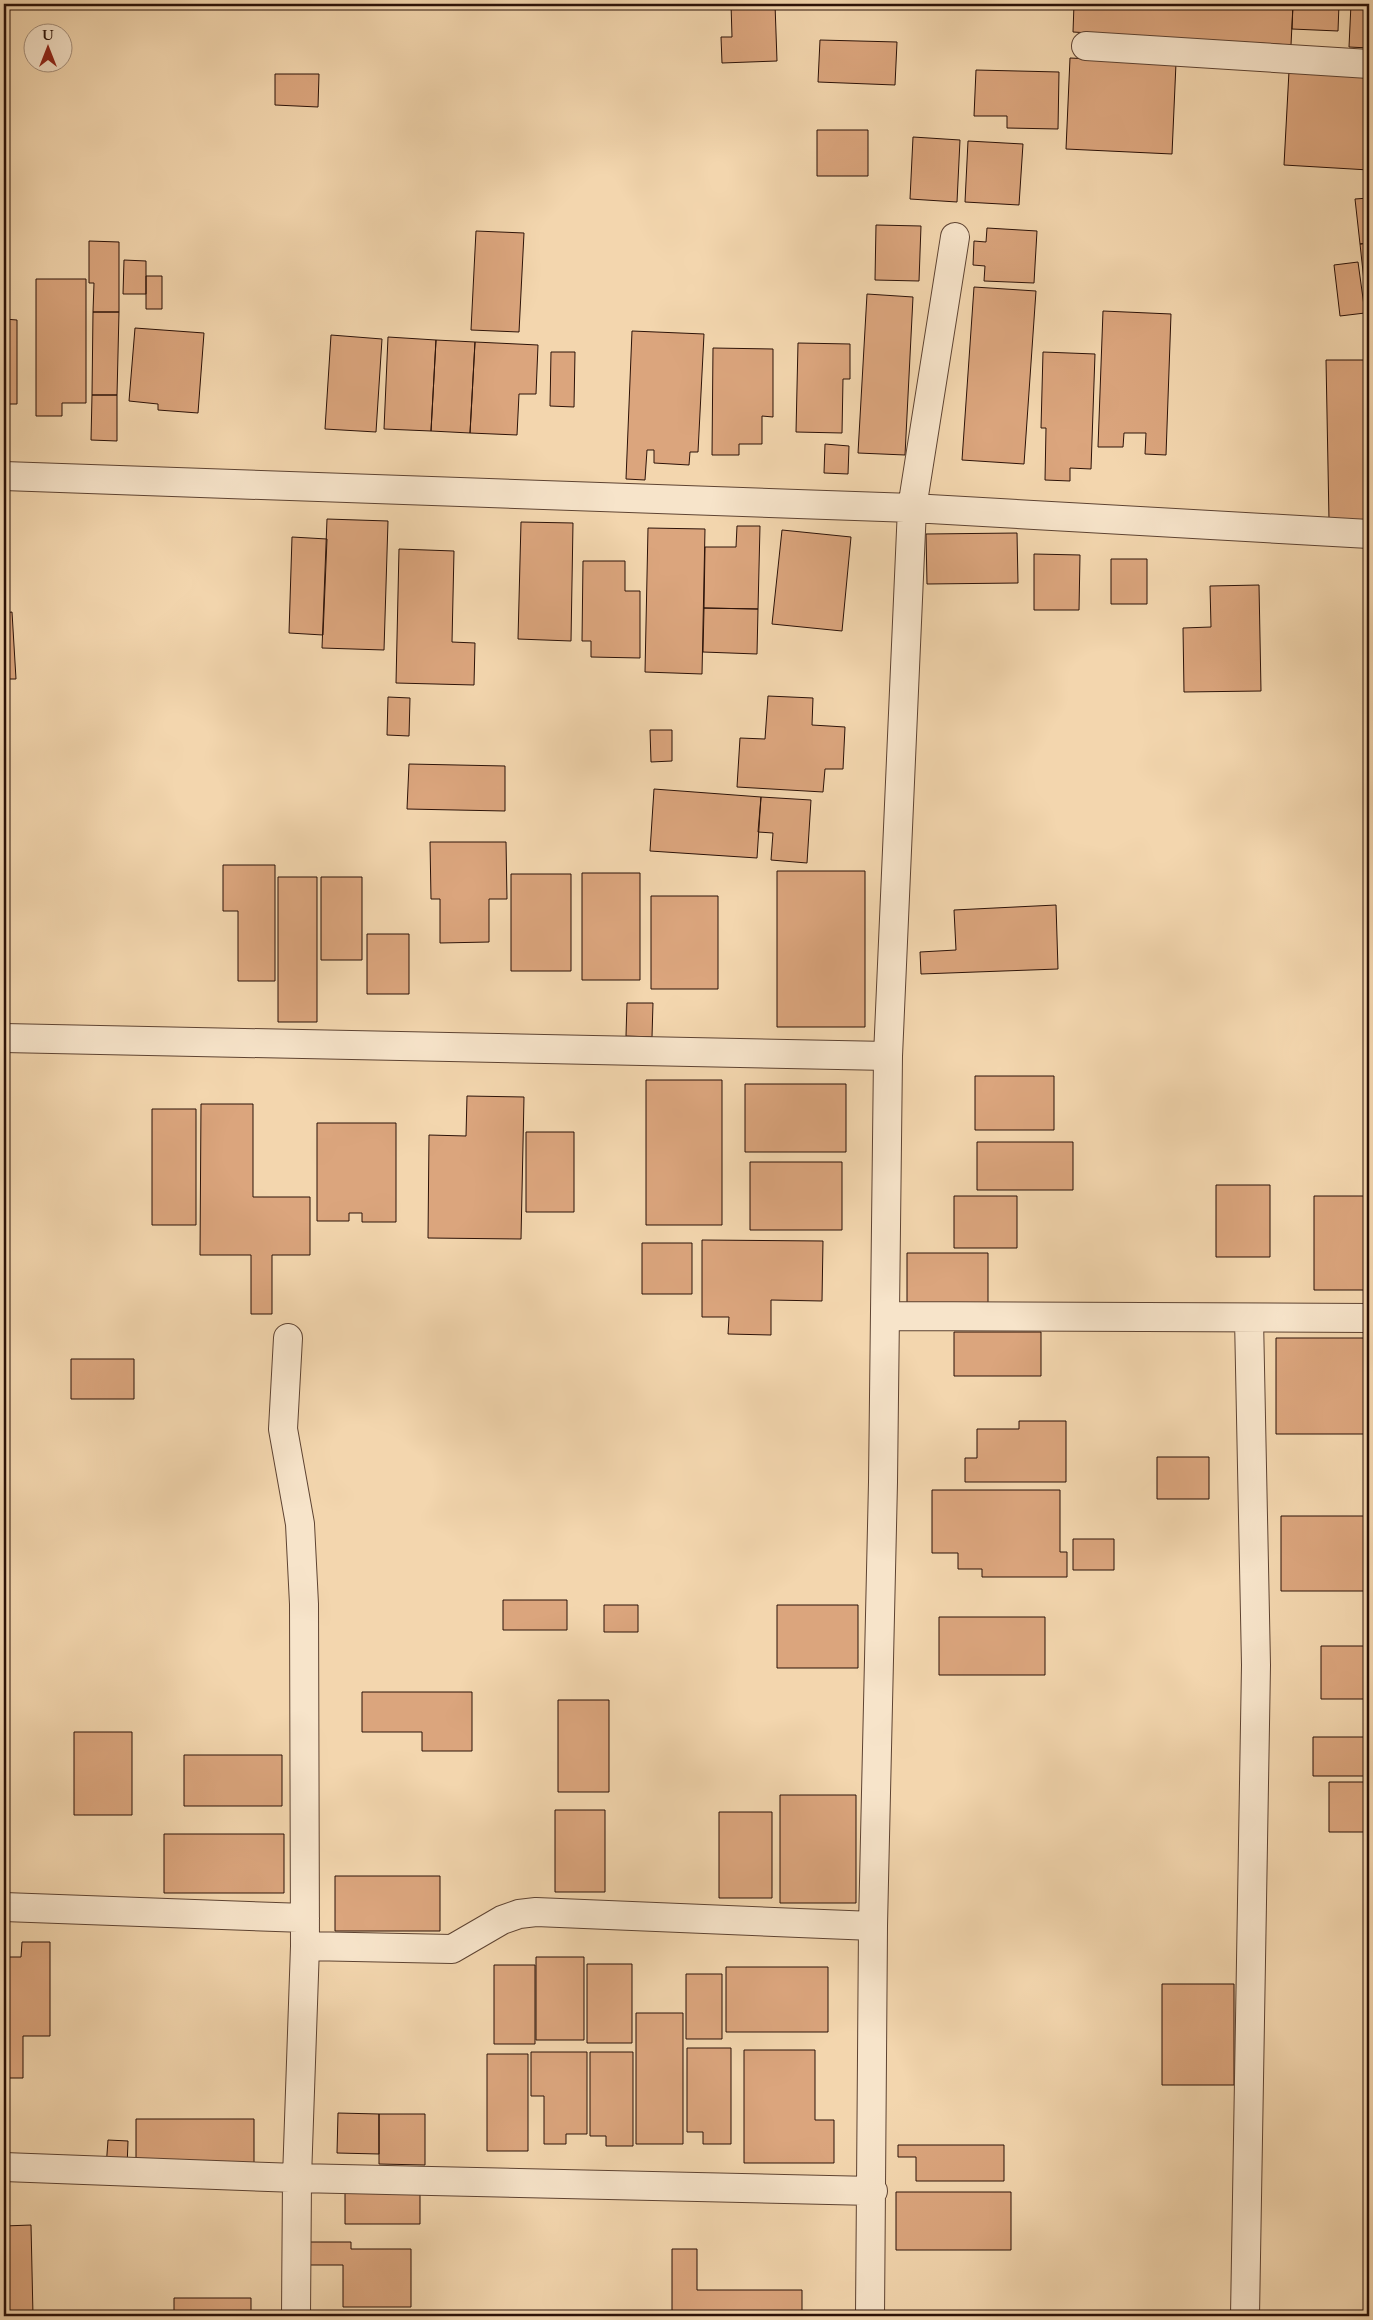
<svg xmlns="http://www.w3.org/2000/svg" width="1373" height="2320" font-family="Cardo,serif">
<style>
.building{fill:#dba57d;stroke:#2c1208}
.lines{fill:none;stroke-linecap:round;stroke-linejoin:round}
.minor-casing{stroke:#5e4332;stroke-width:30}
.minor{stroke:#f7e4ca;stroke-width:28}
</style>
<rect width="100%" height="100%" fill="#f3d6ae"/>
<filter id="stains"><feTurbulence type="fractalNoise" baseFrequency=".004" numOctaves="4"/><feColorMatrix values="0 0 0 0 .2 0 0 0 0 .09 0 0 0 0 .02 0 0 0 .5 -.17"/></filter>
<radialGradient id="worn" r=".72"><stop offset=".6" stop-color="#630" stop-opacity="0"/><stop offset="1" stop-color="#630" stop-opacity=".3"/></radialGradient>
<path class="building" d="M731,4h44l2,57 -55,2 -1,-26h11z
M1074,4h219l-2,41 -218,-13z
M1293,4h46l-1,27 -46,-2z
M1351,4h18v44l-20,-1z
M820,40l77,2 -2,43 -77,-3z
M1070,58l106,5 -4,91 -106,-5z
M976,70l83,2 -1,57 -51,-1v-12h-33z
M1289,71l80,5v94l-85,-5z
M275,74h44l-1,33 -43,-2z
M817,130h51v46h-51z
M913,137l47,3 -3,62 -47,-3z
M968,141l55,3 -4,61 -54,-3z
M1369,198v45l-9,1 -5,-45z
M876,225l45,1 -2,55 -44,-1z
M987,228l50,3 -3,52 -50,-2 1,-15 -12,-1 1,-24 12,1z
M476,231l48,2 -5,99 -48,-2z
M89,241l30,1v70h-26l1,-29h-5z
M1369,243v47h-4l-5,-46z
M124,260l22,1v33h-23z
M1358,262l7,51 -25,3 -6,-51z
M146,276h16v33h-16z
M36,279h50v124h-24v13h-26z
M974,287l62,4 -12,173 -62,-4z
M867,294l46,3 -8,158 -47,-2z
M1103,311l68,3 -5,141 -21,-1 1,-21h-22l-1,14h-25z
M93,312h26l-2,83h-25z
M4,319l13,1v84h-11v15h-2z
M135,328l69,5 -6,80 -40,-3v-6l-29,-3z
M632,331l72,3 -6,118h-8l-1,13 -35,-2v-13h-7l-2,30 -19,-1z
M331,335l51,4 -6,93 -51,-3z
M388,337l48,3 -5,91 -47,-2z
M436,340l39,2 -5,91 -39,-2z
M475,342l63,3 -2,49h-17l-2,41 -47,-2z
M798,343l52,1v35h-7l-1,54 -46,-1z
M713,348l60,1v68l-11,-1v28h-23v11h-27z
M551,352h24l-1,55 -24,-1z
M1043,352l52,2 -4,115 -21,-1v13l-25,-1 1,-52h-5z
M1326,360h43v160h-40z
M92,395h25v46l-26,-1z
M825,444l24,2 -1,28 -24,-1z
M327,519l61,2 -4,129 -62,-2z
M521,522l52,1 -2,118 -53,-2z
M737,526h23l-2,83 -54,-1 1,-61h31z
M648,528l57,1 -3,145 -57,-2z
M782,530l69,7 -9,94 -70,-7z
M1017,533l1,50 -91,1 -1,-50z
M292,537l35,2 -4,96 -34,-2z
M399,549l55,2 -2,91 23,1 -1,42 -78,-2z
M1034,554l46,1 -1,55h-45z
M1111,559h36v45h-36z
M583,561h42v30h15v67l-49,-1v-16h-9z
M1259,585l2,106 -77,1 -1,-64 28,-1 -1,-41z
M704,608l54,1 -1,45 -54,-2z
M12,612l4,67h-12v-66z
M768,696l45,2 -1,27 33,2 -2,42h-18l-2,23 -86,-5 3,-49 25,1z
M388,697l22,1 -1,38 -22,-1z
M650,730h22v31l-21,1z
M409,764l96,2v45l-98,-2z
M654,789l107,8 -4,61 -107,-7z
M761,797l50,3 -4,63 -36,-3 2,-27 -15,-1z
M430,842h76l1,57h-18v43l-49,1v-44h-9z
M223,865h52v116h-37v-70h-15z
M777,871h88v156h-88z
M582,873h58v107h-58z
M511,874h60v97h-60z
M278,877h39v145h-39z
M321,877h41v83h-41z
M651,896h67v93h-67z
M1056,905l2,64 -137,5 -1,-22 36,-2 -2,-40z
M367,934h42v60h-42z
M627,1003h26l-1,34 -26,-1z
M975,1076h79v54h-79z
M646,1080h76v145h-76z
M745,1084h101v68h-101z
M467,1096l57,1 -3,142 -93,-1 1,-103 37,1z
M201,1104h52v93h57v58h-38v59h-21v-59h-51z
M152,1109h44v116h-44z
M317,1123h79v99h-34v-9h-13v8h-32z
M526,1132h48v80h-48z
M977,1142h96v48h-96z
M750,1162h92v68h-92z
M1216,1185h54v72h-54z
M954,1196h63v52h-63z
M1314,1196h55v94h-55z
M702,1240l121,1 -1,60 -51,-1v35l-43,-1 1,-17h-27z
M642,1243h50v51h-50z
M907,1253h81v53h-81z
M954,1332h87v44h-87z
M1276,1338h93v96h-93z
M71,1359h63v40h-63z
M1019,1421h47v61h-101v-24h12v-29h42z
M1157,1457h52v42h-52z
M932,1490h128v62h7v25h-85v-8h-24v-16h-26z
M1281,1516h86v75h-86z
M1073,1539h41v31h-41z
M503,1600h64v30h-64z
M604,1605h34v27h-34z
M777,1605h81v63h-81z
M939,1617h106v58h-106z
M1321,1646h48v53h-48z
M362,1692h110v59h-50v-19h-60z
M558,1700h51v92h-51z
M74,1732h58v83h-58z
M1313,1737h56v39h-56z
M184,1755h98v51h-98z
M1329,1782h40v50h-40z
M780,1795h76v108h-76z
M555,1810h50v82h-50z
M719,1812h53v86h-53z
M164,1834h120v59h-120z
M335,1876h105v55h-105z
M22,1942h28v94h-27v42h-19v-121h17z
M536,1957h48v83h-48z
M587,1964h45v79h-45z
M494,1965h41v79h-41z
M726,1967h102v65h-102z
M686,1974h36v65h-36z
M1162,1984h72v101h-72z
M636,2013h47v131h-47z
M687,2048h44v96h-28v-12h-16z
M744,2050h71v70h19v43h-90z
M531,2052h56v82h-21v10h-22v-48h-13z
M590,2052h43v94h-27v-10h-16z
M487,2054h41v97h-41z
M338,2113l41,1v40l-42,-1z
M379,2114h46v51l-46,-1z
M136,2119h118v51h-118z
M108,2140l20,1 -1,27h-21z
M898,2145h106v36h-88v-24h-18z
M345,2186h75v38h-75z
M896,2192h115v58h-115z
M31,2225l2,91h-29v-90z
M310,2242h41v7h60v58h-68v-42h-33z
M672,2249h25v41h105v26h-130z
M174,2298h77v18h-77z"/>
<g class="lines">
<defs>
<path id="minor" d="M1086,46l283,18
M4,476l908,32 457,26
M4,1038l884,18
M885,1316l484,2
M288,1338l-5,91 17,95 4,80 1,342 -8,232 -1,138
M4,1907l301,11
M305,1946l147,3 50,-29 17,-6 17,-2 337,14
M4,2167l293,11 576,13
M870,2316l3,-390 10,-444 5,-426 24,-548 43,-271
M1245,2316l11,-651 -7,-347"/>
</defs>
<use href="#minor" class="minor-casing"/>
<use href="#minor" class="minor"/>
</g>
<rect width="1373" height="2320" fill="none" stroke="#f3d6ae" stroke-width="20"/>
<rect x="5" y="5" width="1363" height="2310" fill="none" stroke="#2c1208" stroke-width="2.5"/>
<rect x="10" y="10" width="1353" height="2300" fill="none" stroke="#2c1208"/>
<g transform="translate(48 48)"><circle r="24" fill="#f7e4ca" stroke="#a6907c"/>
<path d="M0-4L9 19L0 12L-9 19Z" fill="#8f2418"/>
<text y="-8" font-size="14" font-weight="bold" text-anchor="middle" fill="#2c1208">U</text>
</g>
<rect width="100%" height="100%" filter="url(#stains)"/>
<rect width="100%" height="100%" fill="url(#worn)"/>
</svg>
